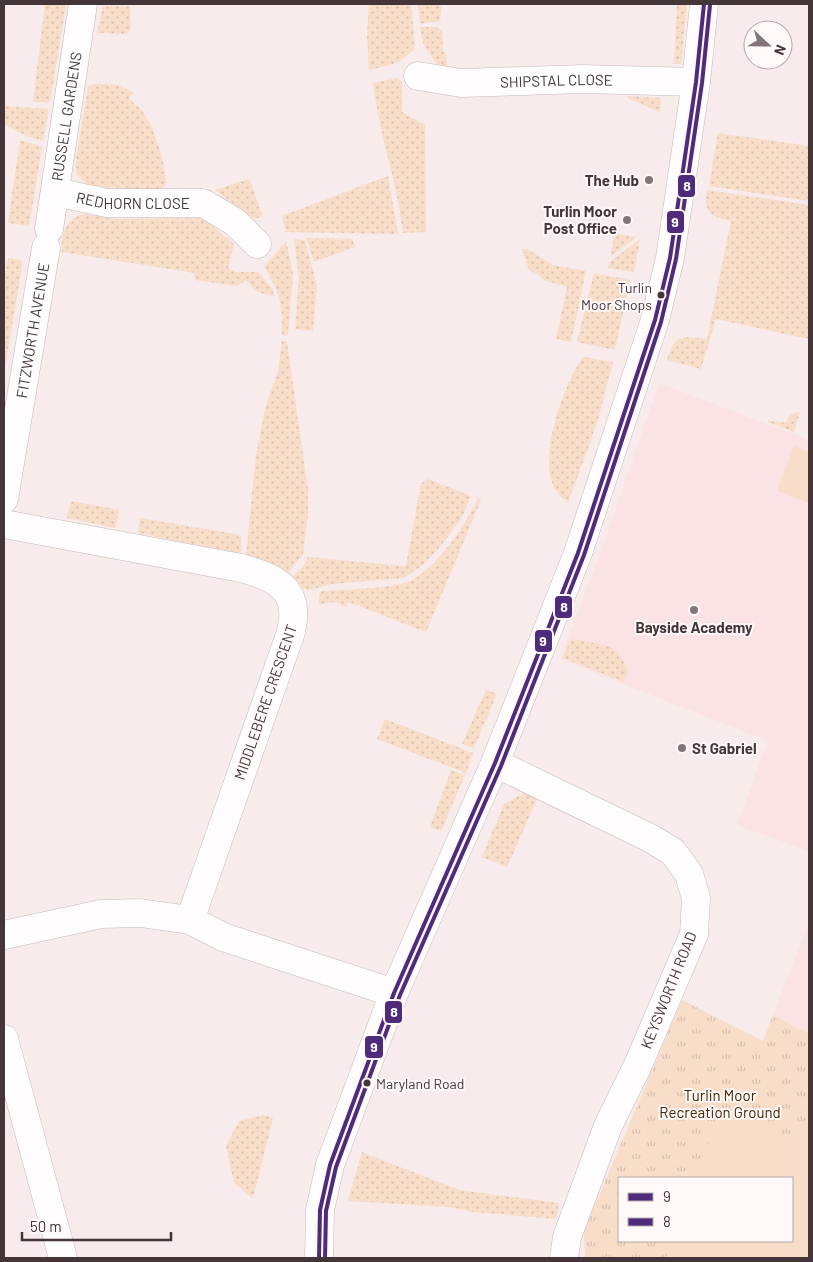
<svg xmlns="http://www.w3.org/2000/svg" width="813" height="1262" font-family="Barlow,sans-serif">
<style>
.built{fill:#fbe2e5}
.grass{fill:url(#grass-dots)}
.park{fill:url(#park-tufts);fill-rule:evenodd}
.pitch{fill:#f8ddc8}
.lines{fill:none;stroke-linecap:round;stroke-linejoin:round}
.minor-casing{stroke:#c4b9ba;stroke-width:29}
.minor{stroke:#fefcfc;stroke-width:28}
.bus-1-casing{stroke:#fff8f8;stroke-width:8}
.bus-2-casing{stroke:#fff8f8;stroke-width:8}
.bus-1{stroke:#4e2b7b;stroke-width:4}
.bus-2{stroke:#4e2b7b;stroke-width:4}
.poi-dot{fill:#837577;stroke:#fff8f8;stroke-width:2}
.bus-dot{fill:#443638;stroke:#fff8f8;stroke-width:2}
.labels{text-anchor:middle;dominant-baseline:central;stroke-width:4;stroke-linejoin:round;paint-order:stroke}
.bus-label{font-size:14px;fill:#443638;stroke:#fff8f8;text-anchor:end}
.street-label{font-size:15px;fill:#443638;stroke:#fff8f8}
.poi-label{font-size:15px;font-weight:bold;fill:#443638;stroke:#fff8f8;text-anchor:end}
.park-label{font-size:15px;fill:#442702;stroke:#fff8f8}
.line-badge{stroke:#fff8f8;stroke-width:2}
.badge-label{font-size:14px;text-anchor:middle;font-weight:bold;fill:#fff}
</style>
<defs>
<pattern id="grass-dots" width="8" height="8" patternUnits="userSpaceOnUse" patternTransform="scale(1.25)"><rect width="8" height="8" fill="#f8ddc8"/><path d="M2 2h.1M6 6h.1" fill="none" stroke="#d6bead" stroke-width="1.8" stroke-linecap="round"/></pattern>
<pattern id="park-tufts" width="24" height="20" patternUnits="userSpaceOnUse" patternTransform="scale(1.25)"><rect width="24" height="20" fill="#f8ddc8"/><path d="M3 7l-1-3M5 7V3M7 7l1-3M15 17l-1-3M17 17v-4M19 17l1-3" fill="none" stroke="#d6bead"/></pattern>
</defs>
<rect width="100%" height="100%" fill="#f7ebec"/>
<path class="built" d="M659,383l150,57v411l-72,-26 31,-84 -208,-82 38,-99z
M809,922v112l-36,-19z"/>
<path class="grass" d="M45,4h21l-16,98h-17z
M369,4h42l4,42v3l-18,14 -28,7 -2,-36z
M418,4h24l-2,17 -20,3z
M677,4h10l-6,60h-7z
M103,6h27l1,23 -5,5 -29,-1z
M420,27h16l6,4 1,21 3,1 1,13 -10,-1 -14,-22z
M397,78l5,4v30l23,13 1,107 -23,1c-6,-51 -24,-99 -30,-150z
M93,84l27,1 13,8 -4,5c4,6 11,9 14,14 13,20 22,49 23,72l-4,5c-11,2 -24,0 -35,-1 -23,-1 -55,3 -51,-29l12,-70 1,-4z
M628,96l33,2 -1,14 -31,-13z
M4,106l45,3 -6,32 -17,-5 -22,-12z
M718,133l91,13v55l-100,-15z
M20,140l22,7 -13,79 -21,-3z
M388,176l10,58 -112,-2 -4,-16z
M249,179l14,37 -9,3 -39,-29z
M707,190l102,15v134l-93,-20 -15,50 -34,-9c9,-28 14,-23 40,-21l24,-118c-20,-4 -28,-9 -24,-31z
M87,214l26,5 90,-1 31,26 -6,24 7,4h23l14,16 2,8 -17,-4 -11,-12 -9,6 -42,-6v-7l-133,-21c-1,-19 5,-37 25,-38z
M614,233l23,4 -26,19z
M306,238l46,1 3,8 -41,15z
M294,239l11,1 12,46 -4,45 -18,-2 4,-52z
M640,239l-6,33 -26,-4 2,-6z
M286,241l7,32 -5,62h-6c0,-33 -1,-41 -18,-68z
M522,249h5l26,16 33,6 -15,71 -15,-3 11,-52 -24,-7 -4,-5 -10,-5z
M8,258l13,2 1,7 -16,95h-2v-82z
M594,273l36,7 -15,70 -38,-8z
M282,341l5,1 21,147v25l-5,41 -15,17 -20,-11 -22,-5 10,-101 10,-50 12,-33z
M583,357l30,5 -16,61 -29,80c-4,-4 -9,-9 -13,-14 -18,-32 9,-105 28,-132z
M800,411l-6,21 -26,-10v-2l18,3 4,-8z
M428,479l43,17 -9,21 -21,29 -18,19 -19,13 -72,6 -23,6 -7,-2 -9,-12 10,-9 5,-10 95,9 3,-1 15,-82z
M478,498l3,2 -55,132 -78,-30 -2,5 -11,-5 -16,2v-10l3,-3c19,-1 74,-3 88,-10 28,-14 55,-55 68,-83z
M71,501l48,9 -4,18 -48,-10z
M140,518l101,17v19l-103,-21z
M571,639c27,5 48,2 57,33l-4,10 -61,-24z
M486,690l11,4 -23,54 -12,-4z
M385,719l88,34 -7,20 -89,-34z
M451,770l14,5 -24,56 -11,-4z
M526,792l12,5 -31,70 -25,-10 22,-53z
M264,1115l9,3 -20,80 -19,-15 -8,-37 13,-25z
M362,1152l97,38 100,13 -3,16 -83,-7 -24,-5 -101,-6z"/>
<path class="park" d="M682,1000l81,41 10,-26 36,19v224h-224l-1,-27zM619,1178h173v63h-173z"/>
<path class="pitch" d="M794,446l15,6v51l-32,-12z
M720,1110l89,34v114h-143l6,-17h120v-63h-97z"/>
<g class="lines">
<defs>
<g id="minor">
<path id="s1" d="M418,76l43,7 121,-4 114,3"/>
<path id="s2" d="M55,192l52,11h96l32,19 22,22"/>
<path id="s3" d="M49,229l34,-225"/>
<path id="s4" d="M4,499l42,-251"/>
<path d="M4,524l237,44c37,10 60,22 50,64l-101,288"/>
<path d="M495,763l155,75 23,14 16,22 7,24 -2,36 -56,131 -30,61 -41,111 -3,21"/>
<path d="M4,935l97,-21 39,-1 50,7 33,17 171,56"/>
<path d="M4,1039l59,219"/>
<path d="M319,1258l1,-48 10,-45 64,-172 101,-230 83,-210 77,-233 15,-62 26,-176 8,-78"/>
</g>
</defs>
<use href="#minor" class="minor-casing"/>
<use href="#minor" class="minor"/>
<defs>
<path id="bus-1" d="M319,1258l1,-48 10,-45 64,-172 101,-230 83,-210 77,-233 15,-62 26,-176 8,-78"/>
<path id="bus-2" d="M325,1258l1,-47 10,-44 64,-172 101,-229 83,-211 77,-233 15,-63 26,-176 8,-78"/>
</defs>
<use href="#bus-1" class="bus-1-casing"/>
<use href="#bus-2" class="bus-2-casing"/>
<use href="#bus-1" class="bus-1"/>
<use href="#bus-2" class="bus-2"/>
</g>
<g class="poi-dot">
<circle cx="649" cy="180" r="5"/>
<circle cx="627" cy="220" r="5"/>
<circle cx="694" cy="610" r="5"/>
<circle cx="682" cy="748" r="5"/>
</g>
<g class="bus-dot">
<circle cx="661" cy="295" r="4.5"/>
<circle cx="367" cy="1083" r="4.5"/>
</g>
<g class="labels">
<g class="bus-label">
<text x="652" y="287">Turlin<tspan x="652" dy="17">Moor Shops</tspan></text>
<text x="376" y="1083" text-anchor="start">Maryland Road</text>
</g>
<g class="street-label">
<text stroke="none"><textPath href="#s1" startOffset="139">SHIPSTAL CLOSE</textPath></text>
<text stroke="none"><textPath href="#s3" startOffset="114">RUSSELL GARDENS</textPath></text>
<text stroke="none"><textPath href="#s2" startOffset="79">REDHORN CLOSE</textPath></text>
<text stroke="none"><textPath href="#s4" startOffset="171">FITZWORTH AVENUE</textPath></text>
<text transform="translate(265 702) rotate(-71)">MIDDLEBERE CRESCENT</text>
<text transform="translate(668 990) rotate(-68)">KEYSWORTH ROAD</text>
</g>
<g class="poi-label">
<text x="639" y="180">The Hub</text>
<text x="617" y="211">Turlin Moor<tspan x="617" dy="17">Post Office</tspan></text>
<text x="694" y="627" text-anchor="middle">Bayside Academy</text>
<text x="692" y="748" text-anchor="start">St Gabriel</text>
</g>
<g class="park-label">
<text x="720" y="1095">Turlin Moor<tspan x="720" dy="17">Recreation Ground</tspan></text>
</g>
</g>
<g class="line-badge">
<rect x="677" y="174" width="19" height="24" rx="5" fill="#4e2b7b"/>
<rect x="666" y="210" width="19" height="24" rx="5" fill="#4e2b7b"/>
<rect x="554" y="595" width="19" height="24" rx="5" fill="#4e2b7b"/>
<rect x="534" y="629" width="19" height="24" rx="5" fill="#4e2b7b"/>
<rect x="384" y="1000" width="19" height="24" rx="5" fill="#4e2b7b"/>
<rect x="364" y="1035" width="20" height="24" rx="5" fill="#4e2b7b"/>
</g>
<g class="badge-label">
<text x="687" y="191">8</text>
<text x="675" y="227">9</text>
<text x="564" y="612">8</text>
<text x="543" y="646">9</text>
<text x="394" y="1017">8</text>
<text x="374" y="1052">9</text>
</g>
<rect width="813" height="1262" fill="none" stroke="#443638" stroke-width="10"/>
<rect x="618" y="1177" width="175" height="65" fill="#fff8f8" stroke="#b4aaab"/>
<rect x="628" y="1193" width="25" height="8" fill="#4e2b7b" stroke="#b4aaab"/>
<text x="663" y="1202" font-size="15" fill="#443638">9</text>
<rect x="628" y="1218" width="25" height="8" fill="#4e2b7b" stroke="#b4aaab"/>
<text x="663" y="1227" font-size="15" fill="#443638">8</text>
<g transform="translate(768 45) rotate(112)"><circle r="24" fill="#fff8f8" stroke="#b4aaab"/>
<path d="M0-4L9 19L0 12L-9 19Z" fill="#837577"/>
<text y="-8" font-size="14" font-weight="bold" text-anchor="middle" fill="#443638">N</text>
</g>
<path d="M22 1232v8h149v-8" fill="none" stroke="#443638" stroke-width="2.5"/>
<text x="30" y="1232" font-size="15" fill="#443638" stroke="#fff8f8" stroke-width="4" paint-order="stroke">50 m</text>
</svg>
